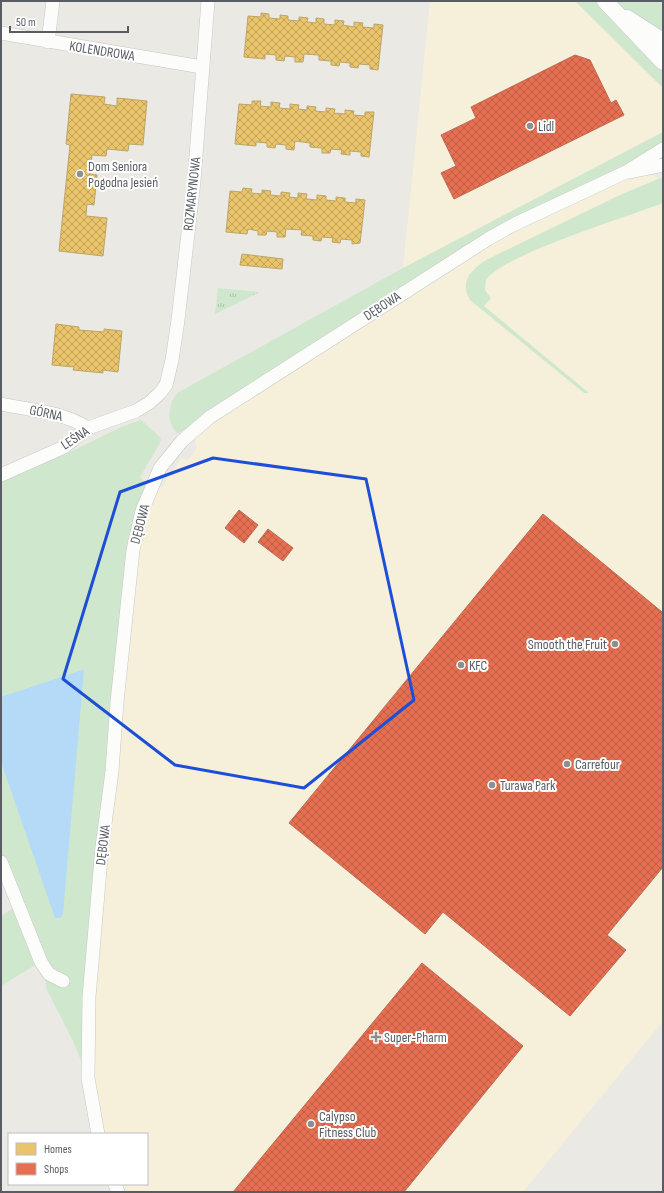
<svg xmlns="http://www.w3.org/2000/svg" width="664" height="1193" font-family="'Sofia Sans Condensed',sans-serif">
<style>
.commercial{fill:#f6f0db}
.grass{fill:#cfe8cd}
.park{fill:url(#park-tufts)}
.water{fill:#b5daf7}
.homes{fill:url(#homes-cross-hatch);stroke:#bea568}
.shops{fill:url(#shops-cross-hatch);stroke:#bc6a56}
.lines{fill:none;stroke-linecap:round;stroke-linejoin:round}
.minor-casing{stroke:#c6c7c6;stroke-width:14}
.tertiary-casing{stroke:#c6c7c6;stroke-width:17}
.minor{stroke:#fcfcfb;stroke-width:13}
.tertiary{stroke:#fcfcfb;stroke-width:16}
.marked{fill:none;stroke:#1d4ed8;stroke-width:3;stroke-linejoin:round}
.poi-dot{fill:#8c8e90;stroke:#fff;stroke-width:1.5}
.labels{text-anchor:middle;dominant-baseline:central;stroke-width:4;stroke-linejoin:round;paint-order:stroke}
.street-label{font-size:14px;fill:#595d63;stroke:#fff}
.poi-label{font-size:14px;fill:#595d63;stroke:#fff;text-anchor:start}
</style>
<defs>
<pattern id="park-tufts" width="24" height="20" patternUnits="userSpaceOnUse"><rect width="24" height="20" fill="#cfe8cd"/><path d="M3 7l-1-3M5 7V3M7 7l1-3M15 17l-1-3M17 17v-4M19 17l1-3" fill="none" stroke="#abbfaa"/></pattern>
<pattern id="homes-cross-hatch" width="8" height="8" patternUnits="userSpaceOnUse"><rect width="8" height="8" fill="#e9c46a"/><path d="M0 0l8 8M0 8l8-8" fill="none" stroke="#c0a25b"/></pattern>
<pattern id="shops-cross-hatch" width="8" height="8" patternUnits="userSpaceOnUse"><rect width="8" height="8" fill="#e76f51"/><path d="M0 0l8 8M0 8l8-8" fill="none" stroke="#be5e47"/></pattern>
</defs>
<rect width="100%" height="100%" fill="#eae9e4"/>
<path class="commercial" d="M430,1h145l88,87v44l-260,136z
M647,170l16,13v838l-140,171h-405l-3,-8h32v-50h-49l-10,-56 41,-498 22,-92 11,-1 20,-30 5,4 10,-13 -5,-17 296,-192z"/>
<path class="grass" d="M575,1h88v87z
M663,132v17l-148,75 -323,207 -15,2c-11,-11 -9,-28 0,-40l226,-125z
M663,177v26c-33,13 -161,52 -177,77l-1,10 6,8 -7,8 105,87h-5l-114,-93c-11,-18 1,-30 16,-40l136,-66z
M141,420l20,18 -1,5 -20,34 11,11 -14,42 -49,548 -15,-37 -26,-51 -4,-25 -3,-3 -39,24v-70l17,-11 -17,-43v-382l65,-26 55,-27z"/>
<path class="park" d="M218,288l42,4 -45,22z"/>
<path class="water" d="M82,670h2l-21,244 -3,4h-5l-54,-156v-65z"/>
<path class="homes" d="M261,13l8,1v4l11,1v-4l8,1v4l11,1v-4l9,1 -1,4 9,1v-5l8,1v5l11,1v-5l9,1 -1,4 11,2v-5l9,1 -1,4 12,1v-4l9,1 -5,45 -8,-1v-4l-11,-1 -1,4 -8,-1v-4l-10,-1 -1,4 -8,-1v-4l-12,-1v-5l-15,-1 -1,8h-8v-5l-10,-1 -1,5 -8,-1v-5l-11,-1v5l-21,-2 4,-41 13,1z
M71,94l34,3 -1,7 13,2v-8l30,3 -4,44 -14,-1 -1,7 -21,-2 -1,7 -14,-1 -2,19 7,1 -3,30 -7,-1 -1,12 21,2 -4,38 -44,-5 11,-106 -4,-1z
M252,101h9l-1,5 11,1v-5l9,1 -1,5 11,1v-5l9,1 -1,4 9,1v-4l9,1 -1,4 11,1v-4l9,1 -1,4 11,1v-4l9,1 -1,4 12,1v-4h9l-5,45 -8,-1v-4l-11,-1v4l-9,-1 1,-4 -11,-1 -1,4h-8v-5l-12,-1v-4l-15,-2 -1,9 -8,-1v-4l-10,-1 -1,4 -8,-1v-4l-11,-1v4l-21,-2 4,-40 13,1z
M243,188l9,1 -1,4 11,1v-4l9,1 -1,4 11,1v-4l9,1 -1,4 9,1v-5l9,1 -1,5 11,1v-5l9,1v4l10,1v-4l9,1v4l11,1v-4l9,1 -5,43 -8,1v-4l-11,-1 -1,4 -8,-1 1,-4 -11,-1 -1,4 -8,-1v-4l-12,-1 1,-5 -16,-1 -1,8h-8v-5l-10,-1 -1,4h-8v-4l-10,-2 -1,5 -21,-2 4,-41 12,1z
M242,254l41,5 -1,10 -42,-4z
M56,324l23,3v3l25,2v-3l18,2 -4,41 -15,-2v3l-30,-3 1,-3 -22,-2z"/>
<path class="shops" d="M575,55l15,5 21,43 5,-3 8,15 -170,84 -13,-26 15,-7 -15,-31 35,-17 -5,-11z
M239,510l19,15 -14,18 -19,-15z
M543,514l119,98 1,-2v257l-56,68 19,15 -56,66 -127,-104 -18,22 -136,-111z
M268,529l25,19 -10,13 -25,-19z
M422,963l101,83 -119,146h-171z"/>
<g class="lines">
<defs>
<path id="minor" d="M1,33l201,34
M48,42l5,-41
M630,172l33,-7
M1,404c30,6 61,8 87,24
M1,475l63,-28 24,-19 48,-17 13,-8 11,-10 6,-8 6,-25 6,-40 16,-139 14,-180
M1,862l40,100 8,12 14,7
M98,1134l-10,-56 1,-81 13,-150 10,-76 5,-69 16,-152 9,-39 18,-43 22,-27 28,-24 278,-178 27,-15 111,-52 37,-23
M115,1184l3,8"/>
<path id="tertiary" d="M605,1l58,61
M627,18l36,23"/>
</defs>
<use href="#minor" class="minor-casing"/>
<use href="#tertiary" class="tertiary-casing"/>
<use href="#minor" class="minor"/>
<use href="#tertiary" class="tertiary"/>
</g>
<path class="marked" d="M213,458l153,21 48,221 -110,88 -129,-23 -112,-86 57,-187z"/>
<g class="poi-dot">
<circle cx="530" cy="126" r="4"/>
<circle cx="80" cy="174" r="4"/>
<circle cx="615" cy="644" r="4"/>
<circle cx="461" cy="665" r="4"/>
<circle cx="567" cy="764" r="4"/>
<circle cx="492" cy="785" r="4"/>
<path d="M374 1031h4v4h4v4h-4v4h-4v-4h-4v-4h4z"/>
<circle cx="311" cy="1124" r="4"/>
</g>
<g class="labels">
<g class="street-label">
<text transform="translate(102 51) rotate(9)">KOLENDROWA</text>
<text transform="translate(192 194) rotate(-84)">ROZMARYNOWA</text>
<text transform="translate(382 306) rotate(-33)">DĘBOWA</text>
<text transform="translate(46 413) rotate(12)">GÓRNA</text>
<text transform="translate(75 438) rotate(-33)">LEŚNA</text>
<text transform="translate(140 524) rotate(-75)">DĘBOWA</text>
<text transform="translate(103 845) rotate(-83)">DĘBOWA</text>
</g>
<g class="poi-label">
<text x="538" y="126">Lidl</text>
<text x="88" y="166">Dom Seniora<tspan x="88" dy="16">Pogodna Jesień</tspan></text>
<text x="607" y="644" text-anchor="end">Smooth the Fruit</text>
<text x="469" y="665">KFC</text>
<text x="575" y="764">Carrefour</text>
<text x="500" y="785">Turawa Park</text>
<text x="384" y="1037">Super-Pharm</text>
<text x="319" y="1116">Calypso<tspan x="319" dy="16">Fitness Club</tspan></text>
</g>
</g>
<rect width="664" height="1193" fill="none" stroke="#595d63" stroke-width="4"/>
<rect x="8" y="1133" width="140" height="52" fill="#ffffff" stroke="#bdbec1"/>
<rect x="16" y="1143" width="20" height="12" fill="#e9c46a" stroke="#bdbec1"/>
<text x="44" y="1153" font-size="12" fill="#595d63">Homes</text>
<rect x="16" y="1163" width="20" height="12" fill="#e76f51" stroke="#bdbec1"/>
<text x="44" y="1173" font-size="12" fill="#595d63">Shops</text>
<path d="M10 26v6h118v-6" fill="none" stroke="#595d63" stroke-width="2"/>
<text x="16" y="26" font-size="12" fill="#595d63" stroke="#ffffff" stroke-width="3" paint-order="stroke">50 m</text>
</svg>
